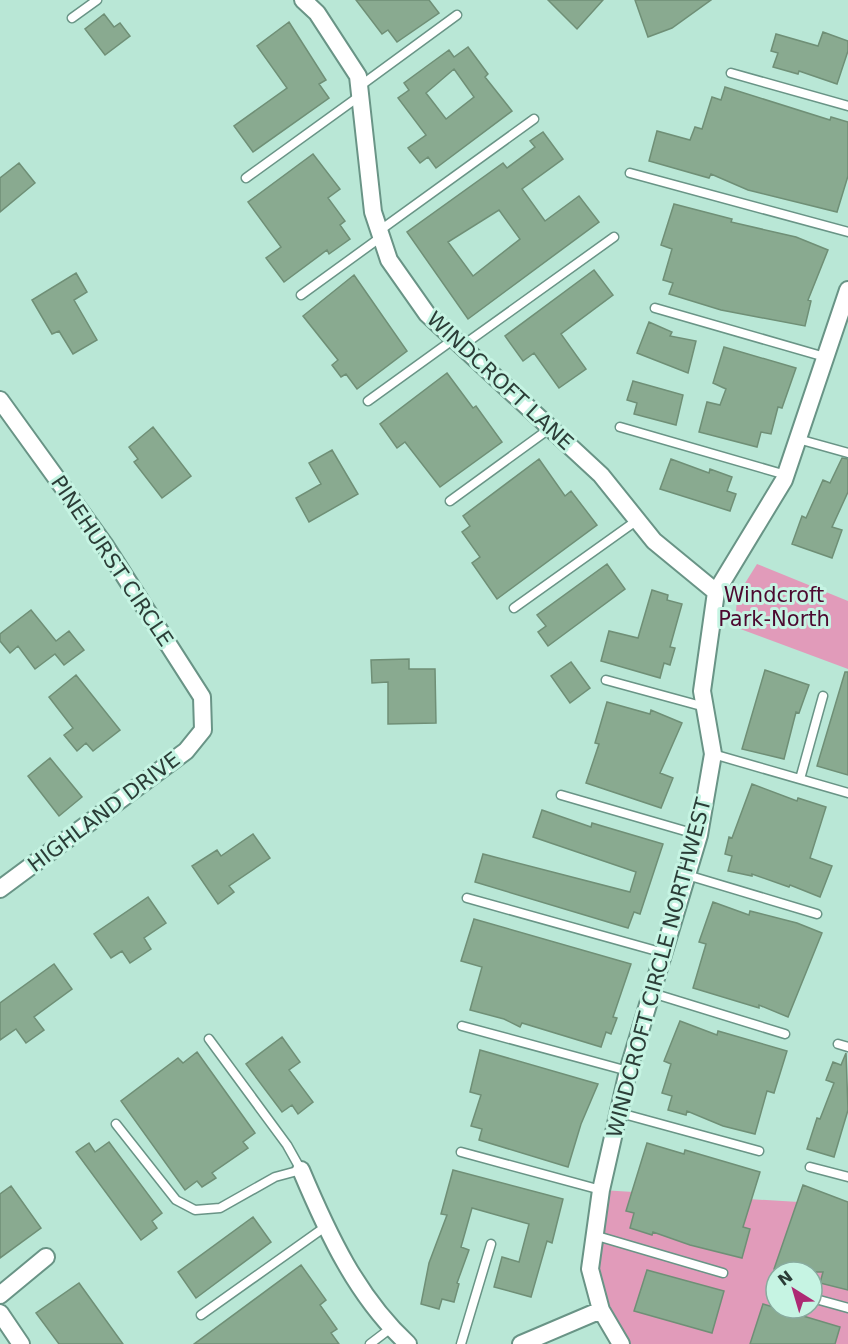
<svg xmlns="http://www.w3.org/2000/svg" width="848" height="1344" font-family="'DejaVu Sans',sans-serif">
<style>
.green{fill:#e19bba;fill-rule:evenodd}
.building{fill:#89aa90;stroke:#6f8f76;stroke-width:1.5;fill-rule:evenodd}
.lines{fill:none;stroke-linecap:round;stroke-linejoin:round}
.lane-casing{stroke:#699486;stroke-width:11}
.street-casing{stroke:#699486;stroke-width:20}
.lane{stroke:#fff;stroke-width:8}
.street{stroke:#fff;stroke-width:16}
.labels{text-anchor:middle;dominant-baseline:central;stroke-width:6;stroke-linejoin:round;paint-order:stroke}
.street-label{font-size:21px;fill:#2b3d37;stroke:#c6f4e3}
.park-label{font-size:21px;fill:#4c092f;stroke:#c6f4e3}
</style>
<rect width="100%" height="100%" fill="#b9e7d6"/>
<path class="green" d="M757,564l91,37v68l-113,-42 2,-31z
M601,1190l247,15v139h-227l-20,-34 -4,-74zM776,1272h36v36h-36z"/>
<path class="building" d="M356,0h73l10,13 -42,29 -9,-12 -6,4z
M548,0h55l-26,29z
M635,0h76l-39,28 -24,9z
M104,14l10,13 6,-4 10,13 -25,19 -20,-26z
M289,22l37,58 -7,4 10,14 -76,54 -19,-26 53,-38 -30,-42z
M823,32l25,9v10l-11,33 -38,-13 -1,3 -25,-7 5,-14 -7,-2 5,-17 42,12z
M468,47l20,27 -3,3 27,34 -76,57 -8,-11 -8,6 -12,-15 18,-13 -28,-37 11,-8 -5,-7 23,-17 22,-16 5,7zM454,69l20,28 -28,22 -20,-26z
M725,87l105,33 1,-3 17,5v54l-11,36 -89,-22 -37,-16 -2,4 -60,-17 8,-30 33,9 5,-13 7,2 10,-32 9,3z
M543,132l20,27 -41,30 23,32 34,-25 20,26 -131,97 -61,-87 96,-69 4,5 28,-21 -5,-6zM499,210l21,29 -47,37 -25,-34z
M313,154l27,35 -12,9 17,23 -5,4 10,14 -21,15 -2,-4 -43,32 -18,-24 15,-11 -33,-45z
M19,163l16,20 -35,29v-34z
M674,204l58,15 -1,3 65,15 32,13 -20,50 3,1 -6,25 -84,-16 -52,-16 4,-11 -10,-3 9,-31 -11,-4z
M594,270l19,25 -52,39 25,35 -27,19 -25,-35 -11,8 -18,-25z
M76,273l11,19 -13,8 23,40 -24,14 -14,-23 -7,3 -20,-34z
M354,275l53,76 -50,38 -11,-15 -5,3 -9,-12 6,-5 -35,-44z
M649,322l23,10 -2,4 26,5 -8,32 -51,-20z
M724,347l72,21 -14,40 -4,-1 -7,27 -10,-2 -4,15 -58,-15 8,-30 13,3 6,-16 -13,-6z
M447,373l26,35 3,-2 26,36 -62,45 -35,-45 -8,6 -17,-24z
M633,381l50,14 -7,30 -42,-11 3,-11 -10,-3z
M153,427l38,49 -29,22 -28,-36 4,-3 -9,-12z
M332,450l26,44 -49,28 -13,-24 25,-14 -12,-21z
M842,458l6,1v33l-16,35 10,3 -10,28 -40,-14 10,-28 4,2 17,-38 7,3z
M539,459l26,37 6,-5 26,34 -100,74 -25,-36 8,-6 -18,-25 8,-6 -7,-10z
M671,459l38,14 1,-4 22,8 -5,14 9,3 -6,17 -70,-22z
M607,564l18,25 -77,57 -10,-14 8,-6 -9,-11z
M652,590l16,5 -1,5 15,4 -12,43 5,1 -5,17 -6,-2 -4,15 -59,-17 8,-30 29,7z
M31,610l25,31 13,-10 15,19 -20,15 -9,-11 -20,15 -17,-23 -8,7 -10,-12v-7z
M409,659v10h26l1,54 -48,1v-42l-16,1 -1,-23z
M571,662l19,26 -20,15 -19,-27z
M765,670l44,15 -10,28 -3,-1 -12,47 -42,-10z
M845,672h3v103l-31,-9z
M76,675l44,55 -27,21 -7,-8 -9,8 -13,-16 9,-7 -24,-31z
M607,702l43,12 1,-4 31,13 -22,50 13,5 -12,30 -75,-25 13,-39 -4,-1z
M50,758l32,39 -23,19 -31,-40z
M752,784l45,17 1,-3 28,9 -16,51 22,8 -12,31 -30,-12 -1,2 -37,-13v2l-24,-5 4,-15 -7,-2 4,-17 3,1z
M542,810l49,17 1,-4 71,21 -23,70 -6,-2 -6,16 -153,-46 8,-28 147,38 6,-20 -103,-35z
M253,834l17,24 -41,28 5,6 -16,12 -26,-38 25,-16 4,6z
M148,897l18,26 -22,15 7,11 -21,14 -8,-12 -11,7 -17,-24z
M713,902l36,13 1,-4 47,12 25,10 -34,84 -29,-12v3l-66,-20 13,-44 -7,-2z
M474,919l157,45 -18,53 4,1 -6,16 -5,-2 -5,15 -79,-24 -2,4 -16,-8 -34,-9 12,-43 -21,-6z
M54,964l18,25 -38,28 10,13 -18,13 -10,-14 -16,11v-37z
M680,1021l37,14 1,-4 69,20 -13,42 -7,-2 -12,43 -32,-8 -36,-15 -1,4 -18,-5 4,-14 -10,-3 9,-29 -7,-3z
M282,1037l18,25 -11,8 24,32 -15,12 -6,-9 -10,7 -36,-48z
M480,1050l118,34 -17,40 -13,43 -89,-27 3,-11 -11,-3 10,-31 -11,-3z
M197,1052l58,81 -12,9 5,6 -36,25 4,5 -14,9 -5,-6 -12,9 -64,-89 57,-43 5,5z
M846,1053l2,57 -14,47 -27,-8 10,-31 3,1 14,-36 -8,-3 7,-18 8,3z
M109,1142l53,71 -10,8 5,7 -16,12 -65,-88 13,-9 6,9z
M647,1143l37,11 1,-4 75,22 -17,55 7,2 -8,29 -52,-13 -37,-13 -1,3 -22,-7 4,-15 -8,-2z
M453,1170l110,29 -11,44 -5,-2 -16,56 -37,-10 8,-30 17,5 10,-38 -57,-16 -11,39 8,3 -12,33 2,1 -5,18 -12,-3 -3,10 -18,-5 8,-41 18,-48 -6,-1z
M803,1185l45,17v88l-28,-7 3,-11h-40l-9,-3z
M11,1186l30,42 -41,30v-64z
M253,1217l18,25 -75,56 -18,-26z
M301,1265l25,35 -6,5 17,24 -6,4 8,11h-145z
M647,1270l77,21 -12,42 -78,-22z
M79,1283l44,61h-64l-23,-31z
M763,1304l77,23 -5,17h-85z"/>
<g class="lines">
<defs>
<path id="lane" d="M72,18l25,-18
M731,73l117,33
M360,86l97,-71
M630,173l218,59
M246,178l115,-83
M379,231l155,-112
M301,295l80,-58
M655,308l170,49
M462,346l152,-109
M368,401l86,-62
M620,427l166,48
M798,439l50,14
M450,501l99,-72
M514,608l122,-87
M606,680l99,27
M713,754l135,39
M800,779l23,-83
M561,795l138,40
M687,875l130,39
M467,898l197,55
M652,993l133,41
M462,1026l166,45
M838,1044l10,3
M620,1113l139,38
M116,1124l60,76 19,10 25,-2 55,-31 26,-7 -14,-25 -78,-106
M461,1152l140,38
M810,1167l38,10
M597,1236l126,37
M772,1288l4,1
M812,1298l36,10
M201,1315l124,-88
M370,1344l21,-16
M461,1344l30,-100"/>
<path id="street" d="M303,0l14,13 41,63 15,136 16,48 38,54 174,161 53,66 62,51
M0,400l104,144 98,153 1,33 -17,21 -186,138
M301,1170c27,64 56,127 107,174
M0,1295l46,-38
M0,1313l21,31
M521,1344l80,-34
M621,1344l-20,-34 -11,-41 11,-79 27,-119 71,-236 14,-81 -11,-63 14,-99 68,-112 64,-190"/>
</defs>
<use href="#lane" class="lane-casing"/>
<use href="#street" class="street-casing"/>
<use href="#lane" class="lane"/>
<use href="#street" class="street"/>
</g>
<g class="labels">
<g class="street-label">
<text transform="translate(500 381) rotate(43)">WINDCROFT LANE</text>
<text transform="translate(112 561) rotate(56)">PINEHURST CIRCLE</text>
<text transform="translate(104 812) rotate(-37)">HIGHLAND DRIVE</text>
<text transform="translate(659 968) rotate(-75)">WINDCROFT CIRCLE NORTHWEST</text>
</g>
<g class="park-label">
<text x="774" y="595">Windcroft<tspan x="774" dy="24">Park-North</tspan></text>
</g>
</g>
<g transform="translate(794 1290) rotate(323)"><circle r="28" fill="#c6f4e3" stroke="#88ab9e" stroke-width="1.5"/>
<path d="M0-4.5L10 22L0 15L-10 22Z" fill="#ad2a73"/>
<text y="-9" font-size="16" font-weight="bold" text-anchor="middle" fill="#2b3d37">N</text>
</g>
</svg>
